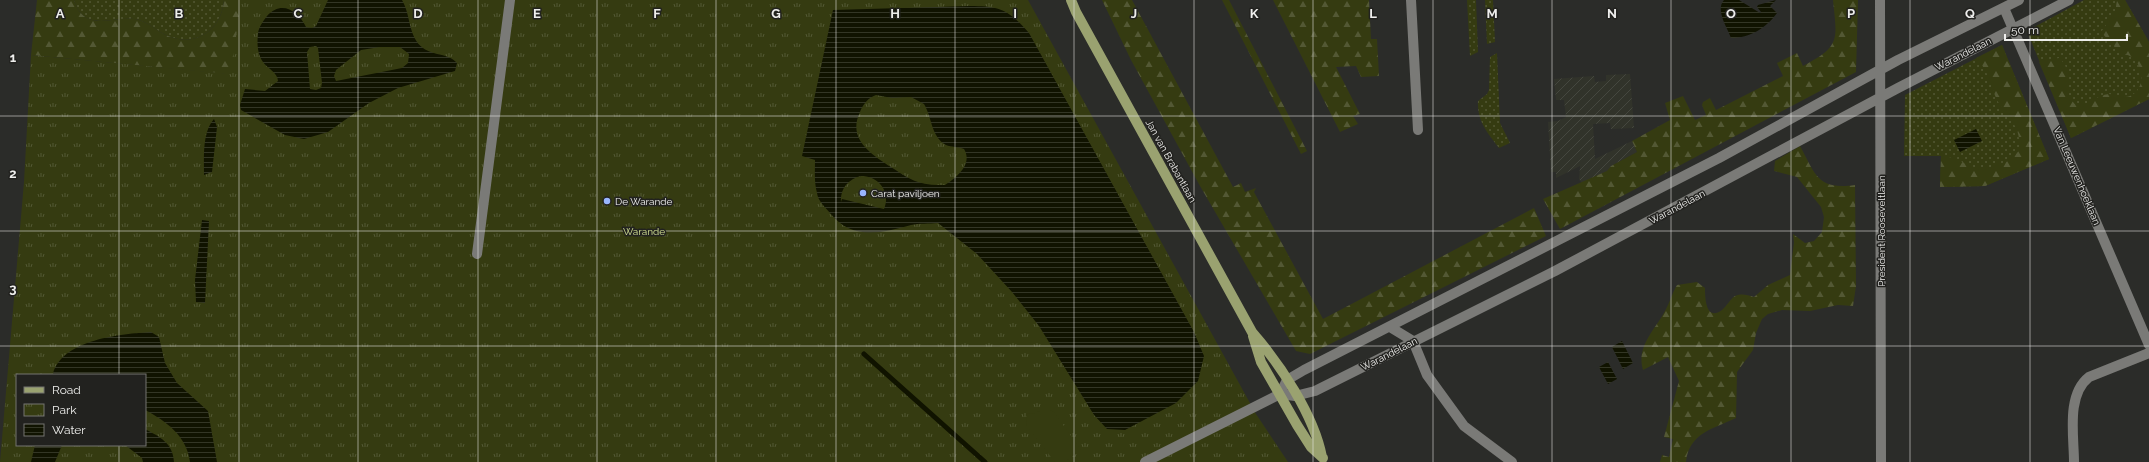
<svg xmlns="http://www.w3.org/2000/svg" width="2149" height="462" font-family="Raleway,sans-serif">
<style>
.industrial{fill:url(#industrial-furrows)}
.grass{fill:url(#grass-dots)}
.forest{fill:url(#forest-firs)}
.park{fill:url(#park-tufts);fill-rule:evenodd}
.garden{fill:#353b11}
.water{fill:url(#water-rules);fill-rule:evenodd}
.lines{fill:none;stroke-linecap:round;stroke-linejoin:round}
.stream{stroke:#101300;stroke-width:5}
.minor{stroke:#7a7a77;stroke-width:10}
.major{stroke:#9aa270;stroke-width:10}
.grid{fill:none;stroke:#eeeeec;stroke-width:1;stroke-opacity:0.55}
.poi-dot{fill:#98b5fd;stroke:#22221f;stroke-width:1.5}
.labels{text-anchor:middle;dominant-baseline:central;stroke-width:3;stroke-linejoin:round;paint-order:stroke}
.street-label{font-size:10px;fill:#eeeeec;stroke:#22221f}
.poi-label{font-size:10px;fill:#eeeeec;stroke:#22221f;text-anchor:start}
.park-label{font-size:10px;fill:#d2e094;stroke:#22221f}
.grid-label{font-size:13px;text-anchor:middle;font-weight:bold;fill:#eeeeec;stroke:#22221f;stroke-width:3;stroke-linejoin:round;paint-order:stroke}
</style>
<defs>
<pattern id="industrial-furrows" width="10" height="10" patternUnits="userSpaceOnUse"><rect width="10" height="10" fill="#31332a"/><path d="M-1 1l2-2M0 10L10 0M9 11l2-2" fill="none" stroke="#45473f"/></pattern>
<pattern id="grass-dots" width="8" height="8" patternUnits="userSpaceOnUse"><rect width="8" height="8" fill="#353b11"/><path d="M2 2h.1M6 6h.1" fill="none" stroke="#535834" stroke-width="1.8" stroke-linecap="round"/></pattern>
<pattern id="forest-firs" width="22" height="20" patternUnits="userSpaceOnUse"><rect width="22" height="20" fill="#353b11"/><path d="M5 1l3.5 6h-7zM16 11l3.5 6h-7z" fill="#535834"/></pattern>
<pattern id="park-tufts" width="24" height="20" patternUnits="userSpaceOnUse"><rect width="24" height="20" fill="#353b11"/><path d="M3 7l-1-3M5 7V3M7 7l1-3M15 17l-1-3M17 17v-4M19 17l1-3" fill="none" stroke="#535834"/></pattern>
<pattern id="water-rules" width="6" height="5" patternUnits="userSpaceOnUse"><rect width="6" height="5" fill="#101300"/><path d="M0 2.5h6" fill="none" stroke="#333625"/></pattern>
</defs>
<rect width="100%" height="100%" fill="#2b2c29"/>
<path class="industrial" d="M1630,74l4,54 -23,1 -1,-6 -17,1 2,35 37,-18 5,11 -26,14v36l-13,7 -19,-30 1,-12v-9v8l-24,12v-6h-5l-3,-50 10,-1 8,-4 -2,-17h-8l-2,-21 40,-3 1,6 11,-1v-6z"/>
<path class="grass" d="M74,0h150c-2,29 -28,48 -56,36 -10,-4 -18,-13 -29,-16 -24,-6 -54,15 -65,-20z
M1467,0h9l2,52 -8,4z
M1485,0h8l2,42 -8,2z
M2084,0h41l24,42v57l-78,39 -44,-107z
M2002,45l47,114 -64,27 -45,1 1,-31h-37l1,-61z
M1497,53l3,70 10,20 -11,5c-12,-16 -22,-27 -21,-47l9,-7 2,-4 1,-33z"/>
<path class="forest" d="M37,0h37c11,35 41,14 65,20 11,3 19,12 29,16 28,12 54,-7 56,-36h28l-19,97 -7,-23 -195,-19z
M1102,0h30l101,187 8,-4 4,9 11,-4 -2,4 69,127 211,-111 12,28 -236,118 -14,-3 -96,-165 -69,-126z
M1222,0h7l78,151 -6,3z
M1273,0h96l2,39h6l2,37 -18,1 -5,-11 -20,1 24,47 -7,2 5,8 -18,8z
M1833,0h25l-2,72 -296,157 -17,-30 64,-28 4,-5 26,-14 -5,-11 38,-21 -5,-17 18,-7 12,24 11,-5 -4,-10 1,-3 7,-4 6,12 67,-34 -6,-13 20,-10 6,13c38,-20 34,-26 30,-66z
M2117,0h8l24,42v57l-78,39 -32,-76 20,-4c13,11 7,24 9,39l7,7c13,4 20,-9 34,-10 7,0 15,5 21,2 15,-6 14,-28 4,-37 -4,-5 -12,-4 -16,-9 -6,-5 -11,-12 -17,-18l14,-19z
M2002,45l47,114 -64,27 -45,1 1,-31 14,2 19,10h15l19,-7 12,-11c0,-24 -8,-27 -20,-45 -10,-16 -9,-32 -24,-47z
M1800,146c16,29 17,44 55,39l1,101 -3,20 -15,-1 -28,6 -28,-1 -14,4 -6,5 -6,14 -3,17 -16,22 -1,46c-23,11 -47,15 -50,44h-26l2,-7 7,2 4,-18 -9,-2 15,-56 -11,-24 -25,13c-7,-24 12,-40 22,-59 5,-9 7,-18 12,-26l20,-3 8,6c0,10 1,34 17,22 5,-4 8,-11 13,-14 7,-3 12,-1 19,1l14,-12 22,-10 4,-33 -1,-8 12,9 9,-2 8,-9 2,-15 -3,-10 -24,-30 -23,-6 1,-10z"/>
<path class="park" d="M241,0h787l228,414 32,48h-1288l24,-280 7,-127 200,19zM17,375h128v70h-128z"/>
<path class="garden" d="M1042,409h6l6,3 27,38 -16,12h-10l-29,-37 1,-12 8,1z"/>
<path class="water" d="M328,0h74c9,15 6,37 21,48 11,8 25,5 34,15l-2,8 -57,17 -29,15 -41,29 -24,7 -19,-4 -44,-25 -1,-5 5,-16 20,2 13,-10c0,-8 -11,-13 -15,-19 -6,-9 -6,-19 -5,-29 1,-6 5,-12 9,-17 14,-16 31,-6 39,11l6,1 4,-2zM316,46l2,2 4,35 -1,5 -5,2 -6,-1 -3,-37 3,-5zM380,47h20l9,7 -1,9 -6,5 -66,13 -2,-5 2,-6 25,-20z
M1724,0h15l21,13 1,-1 -4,-5 1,-2 18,-5 -6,6 7,7c-11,15 -27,25 -46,25 -4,-11 -16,-28 -7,-38z
M970,6c30,0 39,4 59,27l165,299 10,24 -6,25 -22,22 -51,27 -18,-1 -13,-14 -55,-89 -27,-34 -35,-38 -39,-31c-9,1 -19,0 -27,2 -30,8 -59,16 -81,-12 -5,-6 -12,-12 -13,-20 -3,-11 -2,-22 -2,-33l-13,-4 31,-146zM876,95l16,3 19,-1 13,7c8,13 7,33 22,41 5,2 13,2 18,4 9,15 -7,28 -19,36 -9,0 -18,0 -27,-3 -10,-3 -19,-10 -27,-15 -20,-13 -44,-28 -31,-55 3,-8 8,-14 16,-17zM861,176c18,0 30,16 23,33l-42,-10 -1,3c-1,-13 7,-23 20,-26z
M214,119l3,8 -5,45 -8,3c0,-17 -2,-43 10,-56z
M1976,129l6,12 -22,11 -6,-12z
M202,220l7,1 -4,82 -9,-1 -1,-22z
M151,332l8,5 6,26 12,20 31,28 9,51h-27c-3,-26 -24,-41 -45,-52v-35l-92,-1c9,-35 69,-40 98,-42z
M1622,341l11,22 -10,6 -11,-22z
M1608,362l9,17 -9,5 -9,-17z
M145,429c15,8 28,14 29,33h-31l-1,-4 -17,-13h20z
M35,445h27l-7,17h-24z"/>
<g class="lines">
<path class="stream" d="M864,354l121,108"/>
<path class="minor" d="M1411,0l7,130
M1880,0l1,462
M2004,8l145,337
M477,254l33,-254
M1390,327l23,14 14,34 37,51 48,36
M1280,394l7,-14 17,-10 415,-212 179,-98 121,-60
M1145,462l135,-68 15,2 20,-5 240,-120 343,-183 171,-88
M2074,462c0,-26 -8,-67 15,-85l60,-24"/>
<path class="major" d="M1071,0l5,12 176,320c28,32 62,83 70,125
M1253,336l8,26 36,63 14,22 12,11"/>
</g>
<path class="grid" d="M119,0v375M239,0v462M358,0v462M478,0v462M597,0v462M716,0v462M836,0v462M955,0v462M1074,0v462M1194,0v462M1313,0v462M1433,0v462M1552,0v462M1671,0v462M1791,0v462M1910,0v462M2030,0v462M0,116h2149M0,231h2149M0,346h2149M119,445v17"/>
<g class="poi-dot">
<circle cx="863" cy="193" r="4"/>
<circle cx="607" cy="201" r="4"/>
</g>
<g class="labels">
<g class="street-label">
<text transform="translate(1963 54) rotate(-27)">Warandelaan</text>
<text transform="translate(1171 161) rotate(61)">Jan van Brabantlaan</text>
<text transform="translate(2077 176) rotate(67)">Van Leeuwenhoeklaan</text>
<text transform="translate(1677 207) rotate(-28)">Warandelaan</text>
<text transform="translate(1881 231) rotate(-90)">President Rooseveltlaan</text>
<text transform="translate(1389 354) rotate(-27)">Warandelaan</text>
</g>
<g class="poi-label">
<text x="871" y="193">Carat paviljoen</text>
<text x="615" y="201">De Warande</text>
</g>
<g class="park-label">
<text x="644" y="231">Warande</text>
</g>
</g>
<g class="grid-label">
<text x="60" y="18">A</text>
<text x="179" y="18">B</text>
<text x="298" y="18">C</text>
<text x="418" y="18">D</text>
<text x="537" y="18">E</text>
<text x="657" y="18">F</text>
<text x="776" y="18">G</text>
<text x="895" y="18">H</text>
<text x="1015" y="18">I</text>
<text x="1134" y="18">J</text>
<text x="1254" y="18">K</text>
<text x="1373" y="18">L</text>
<text x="1492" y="18">M</text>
<text x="1612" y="18">N</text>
<text x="1731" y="18">O</text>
<text x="1851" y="18">P</text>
<text x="1970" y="18">Q</text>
<text x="13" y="62">1</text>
<text x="13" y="178">2</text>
<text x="13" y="293">3</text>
</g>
<rect x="16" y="374" width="130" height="72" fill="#22221f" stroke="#747471"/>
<rect x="24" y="387" width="20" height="6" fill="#9aa270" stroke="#747471"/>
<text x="52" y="394" font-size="12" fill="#eeeeec">Road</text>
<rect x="24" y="404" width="20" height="12" fill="url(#park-tufts)" stroke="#747471"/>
<text x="52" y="414" font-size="12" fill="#eeeeec">Park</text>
<rect x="24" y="424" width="20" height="12" fill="url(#water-rules)" stroke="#747471"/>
<text x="52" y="434" font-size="12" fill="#eeeeec">Water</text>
<path d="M2005 34v6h122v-6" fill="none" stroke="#eeeeec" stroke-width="2"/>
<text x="2011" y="34" font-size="12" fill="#eeeeec" stroke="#22221f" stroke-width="3" paint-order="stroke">50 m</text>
</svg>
